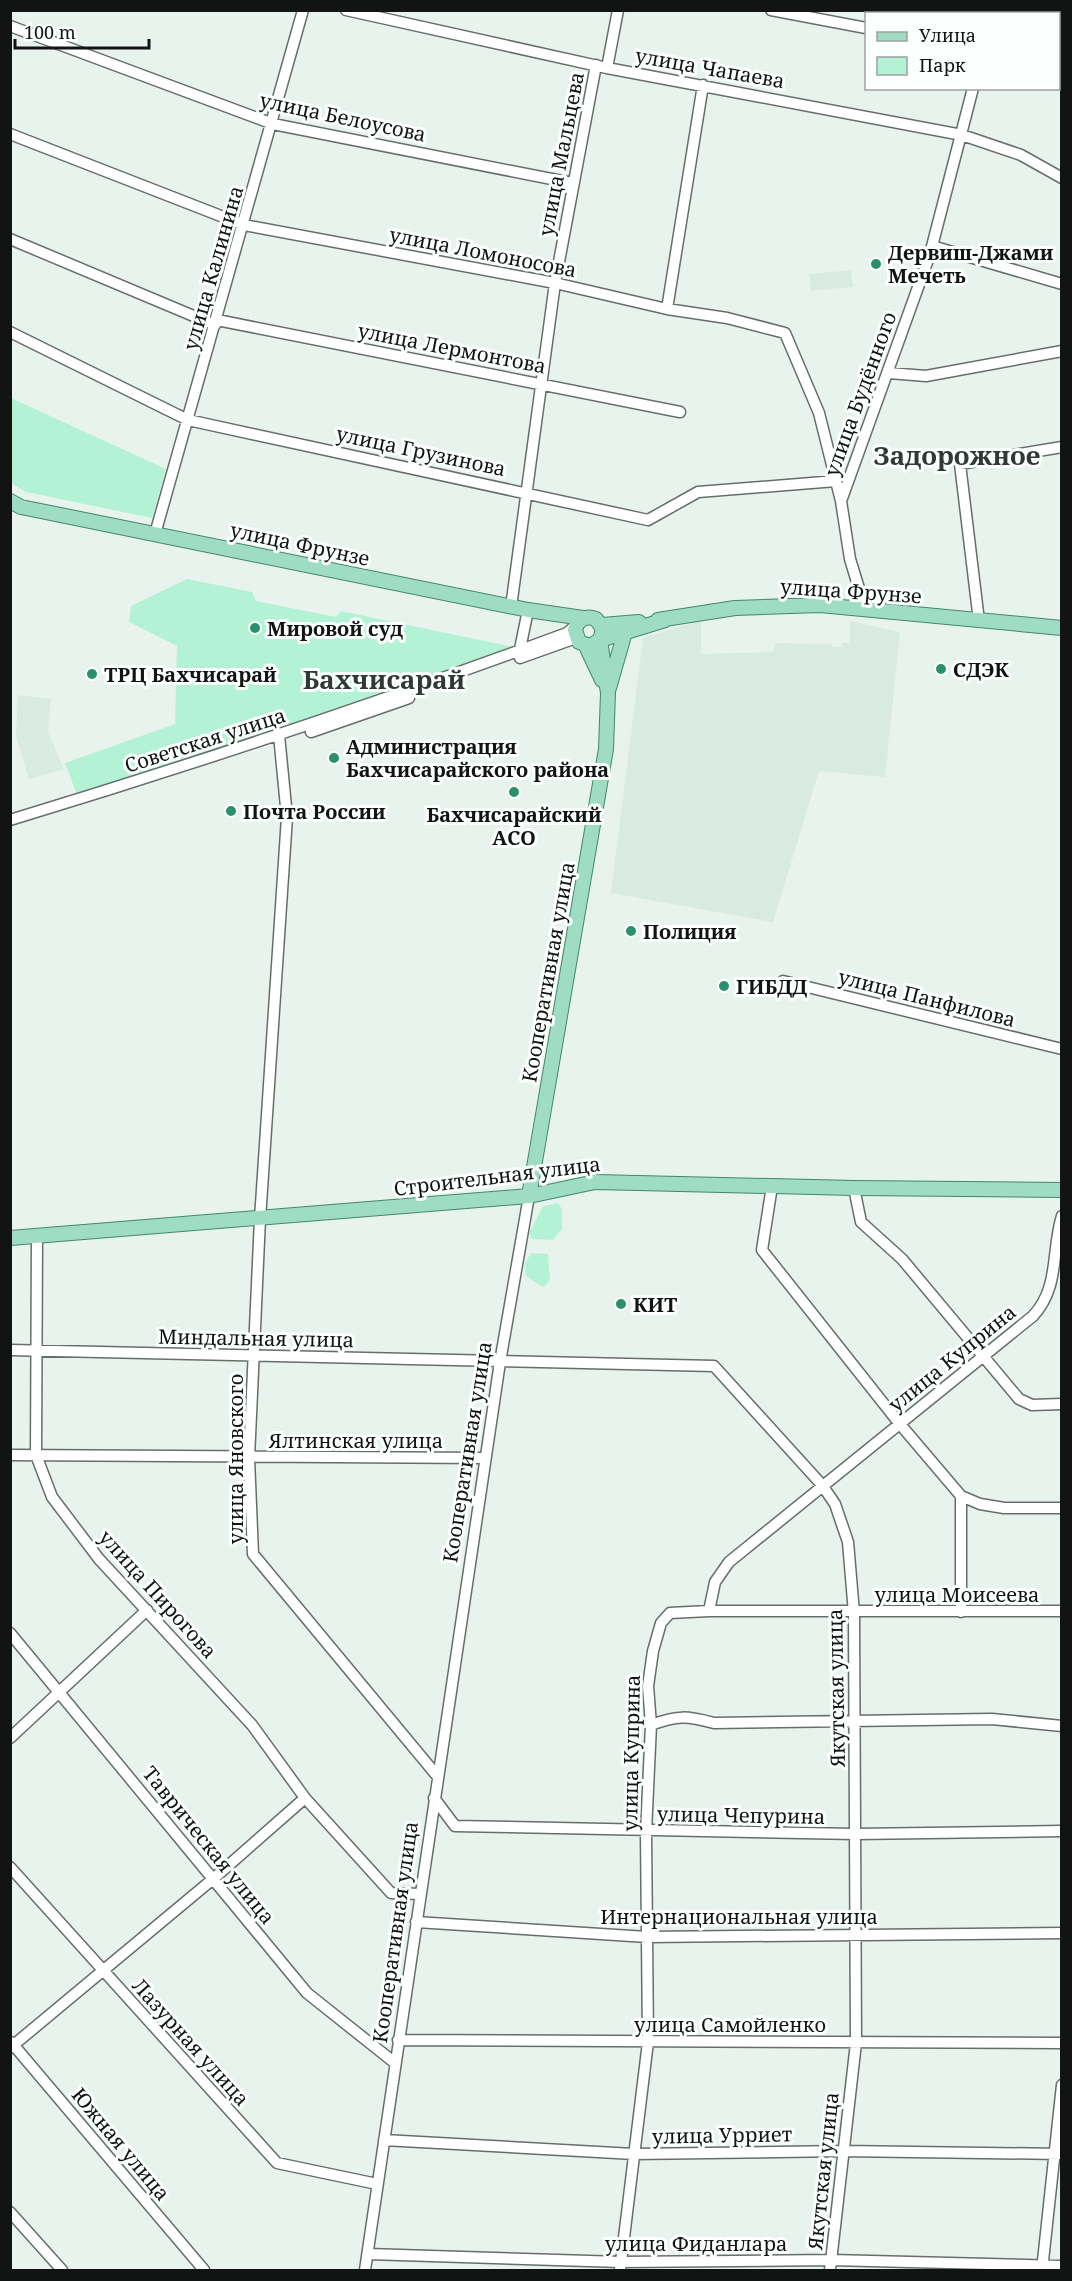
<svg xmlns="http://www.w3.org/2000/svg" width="1072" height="2281" font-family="'Noto Serif',serif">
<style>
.built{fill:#d8eae1}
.green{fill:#b4f2d6}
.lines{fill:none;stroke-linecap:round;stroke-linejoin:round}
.minor-casing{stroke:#666e6a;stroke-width:13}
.major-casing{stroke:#42876c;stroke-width:16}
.minor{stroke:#fff;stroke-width:10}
.major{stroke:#9edcc4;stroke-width:14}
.poi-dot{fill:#2a906c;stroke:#fbfffd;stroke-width:2}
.labels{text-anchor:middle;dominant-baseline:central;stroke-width:6;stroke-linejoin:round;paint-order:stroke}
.street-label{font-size:20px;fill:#111412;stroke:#fbfffd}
.poi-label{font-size:20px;font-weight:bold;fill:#111412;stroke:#fbfffd;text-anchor:start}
.district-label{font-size:26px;font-weight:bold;fill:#313935;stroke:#fbfffd}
</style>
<rect width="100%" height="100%" fill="#e9f3ee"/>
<path class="built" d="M851,270l2,17 -42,4 -2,-17z
M701,620v34l73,-2 1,-9 57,1v3h10v-4h8v-22l50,11 -15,145 -66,-6 -46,151 -162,-29 32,-255z
M18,695l33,4 -3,33 16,37 -35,10 -13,-43z"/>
<path class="green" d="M11,398l155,71 -14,49 -126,-26 -15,-9z
M187,579l65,13 4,9 80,16 5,-6 182,38 -446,146 -12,-32 110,-39 2,-78 -48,-24 2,-16z
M558,1203l4,6v20l-9,11 -21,-1 -3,-6 14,-27z
M531,1253l17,1 2,26 -7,7 -17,-11 -1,-13z"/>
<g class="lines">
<defs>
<path id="minor" d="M346,10l261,58 355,67 59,20 41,23
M771,10l95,18
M1001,10l8,4
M989,14l1,-4
M10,26l263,98 299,59
M1058,32l4,1
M607,68l11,-58
M10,134l234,91 311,58 112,26 60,9 58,15 34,80 22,88
M10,239l205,86
M932,246l130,38
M667,309l36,-224
M217,320l463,92
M10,332l178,88 460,100 50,-28 138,-11
M889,373l37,3 136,-25
M155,534l148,-524
M511,607l44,-324 41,-218
M865,608l-15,-49 -9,-58 89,-247 43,-166
M979,621l-19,-157 102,-17
M519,654l9,-44
M520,658l56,-20
M311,732l98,-34
M279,735l8,82 -27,402 -11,239 4,96 185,223
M10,820c188,-57 373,-119 557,-187l9,-8
M783,981l279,68
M772,1186l-10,64 137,173 62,73 19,8 24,4h58
M854,1188l7,34 41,37 117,140 13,6 30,-1
M37,1236l-1,219 16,42 47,62 153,166 53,73 86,95 29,1
M10,1350l704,16 108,119 13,19 13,38 6,71 2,430 -26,227
M10,1455l475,3
M709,1611h353
M961,1612v-116
M10,1633l297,360 88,70
M651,1725c27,-10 36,-9 63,-2l278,-4 70,7
M10,1738l137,-128
M434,1798l21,28 400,8 207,-3
M10,1867l267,296 100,21
M416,1922l231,15 415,-4
M398,2040l664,3
M11,2042l193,228
M10,2048l203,-169 92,-81
M384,2140l250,14 209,-3 219,3
M10,2212l52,58
M368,2254l253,8 210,-2 231,6
M365,2270l135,-908 29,-166
M620,2270l28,-228 -2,-210 5,-107 -3,-39 5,-35 8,-28 9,-10 39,-2 6,-29 14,-20 304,-246c27,-29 18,-65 29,-100
M1042,2270l20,-185"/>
<path id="major" d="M10,501l11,6 507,103 55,8
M658,620l77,-12 85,-3 242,23
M602,625l37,-3
M586,646l16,34
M609,688l16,-56
M529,1196l77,-447 2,-56 -8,-53 3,-11 -7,-10c-11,-4 -19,1 -21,11l4,12 11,4 10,-6 65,-20
M10,1238l519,-42 66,-14 259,6 208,2"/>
</defs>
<use href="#minor" class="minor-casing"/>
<use href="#major" class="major-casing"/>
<use href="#minor" class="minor"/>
<use href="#major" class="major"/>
</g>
<g class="poi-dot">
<circle cx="876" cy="264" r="6"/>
<circle cx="255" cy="628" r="6"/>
<circle cx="941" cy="669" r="6"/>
<circle cx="92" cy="674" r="6"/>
<circle cx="334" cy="758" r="6"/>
<circle cx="514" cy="792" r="6"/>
<circle cx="231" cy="811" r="6"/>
<circle cx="631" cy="931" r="6"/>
<circle cx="724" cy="986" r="6"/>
<circle cx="621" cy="1304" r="6"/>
</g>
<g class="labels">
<g class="street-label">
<text transform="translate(710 68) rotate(10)">улица Чапаева</text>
<text transform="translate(343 117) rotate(12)">улица Белоусова</text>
<text transform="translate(561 154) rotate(-79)">улица Мальцева</text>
<text transform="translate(483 252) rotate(11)">улица Ломоносова</text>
<text transform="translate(213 268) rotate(-74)">улица Калинина</text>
<text transform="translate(452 348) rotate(11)">улица Лермонтова</text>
<text transform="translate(860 394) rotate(-70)">улица Будённого</text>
<text transform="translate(421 451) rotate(12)">улица Грузинова</text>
<text transform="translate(300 544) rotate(12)">улица Фрунзе</text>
<text transform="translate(851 591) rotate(4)">улица Фрунзе</text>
<text transform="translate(205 740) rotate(-18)">Советская улица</text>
<text transform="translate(548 972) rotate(-80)">Кооперативная улица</text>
<text transform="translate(927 998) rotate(14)">улица Панфилова</text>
<text transform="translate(497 1176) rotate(-7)">Строительная улица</text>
<text transform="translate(256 1338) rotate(1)">Миндальная улица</text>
<text transform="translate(952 1358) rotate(-39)">улица Куприна</text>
<text x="356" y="1440">Ялтинская улица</text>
<text transform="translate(467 1452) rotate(-81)">Кооперативная улица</text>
<text transform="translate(235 1459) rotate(-90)">улица Яновского</text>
<text transform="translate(158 1594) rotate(48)">улица Пирогова</text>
<text x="957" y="1594">улица Моисеева</text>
<text transform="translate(836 1688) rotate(-91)">Якутская улица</text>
<text transform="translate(631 1753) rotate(-89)">улица Куприна</text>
<text transform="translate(741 1815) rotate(1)">улица Чепурина</text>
<text transform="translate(209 1845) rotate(51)">Таврическая улица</text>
<text x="739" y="1916">Интернациональная улица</text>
<text transform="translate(395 1932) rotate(-82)">Кооперативная улица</text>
<text x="730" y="2024">улица Самойленко</text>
<text transform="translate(191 2042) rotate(48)">Лазурная улица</text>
<text transform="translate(722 2135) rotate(-1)">улица Урриет</text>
<text transform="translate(121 2144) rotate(50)">Южная улица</text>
<text transform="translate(823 2171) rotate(-84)">Якутская улица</text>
<text x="696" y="2243">улица Фиданлара</text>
</g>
<g class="poi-label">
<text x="888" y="252">Дервиш-Джами<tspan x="888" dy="23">Мечеть</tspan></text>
<text x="267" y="628">Мировой суд</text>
<text x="953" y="669">СДЭК</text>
<text x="104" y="674">ТРЦ Бахчисарай</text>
<text x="346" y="746">Администрация<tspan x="346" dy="23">Бахчисарайского района</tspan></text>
<text x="243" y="811">Почта России</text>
<text x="514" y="814" text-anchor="middle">Бахчисарайский<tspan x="514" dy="23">АСО</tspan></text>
<text x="643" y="931">Полиция</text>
<text x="736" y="986">ГИБДД</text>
<text x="633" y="1304">КИТ</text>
</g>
<g class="district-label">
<text x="957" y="455">Задорожное</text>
<text x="384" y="679">Бахчисарай</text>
</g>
</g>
<rect width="1072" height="2281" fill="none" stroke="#111412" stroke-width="24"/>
<rect x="865" y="12" width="195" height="78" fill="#fbfffd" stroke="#9da19f" stroke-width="1.5"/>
<rect x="877" y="32" width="30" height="9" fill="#9edcc4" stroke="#9da19f" stroke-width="1.5"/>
<text x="919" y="42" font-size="18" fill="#111412">Улица</text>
<rect x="877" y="57" width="30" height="18" fill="#b4f2d6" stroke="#9da19f" stroke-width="1.5"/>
<text x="919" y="72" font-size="18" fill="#111412">Парк</text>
<path d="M15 39v9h134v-9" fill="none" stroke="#111412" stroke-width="3"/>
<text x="24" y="39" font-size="18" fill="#111412" stroke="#fbfffd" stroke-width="4.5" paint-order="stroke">100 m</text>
</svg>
